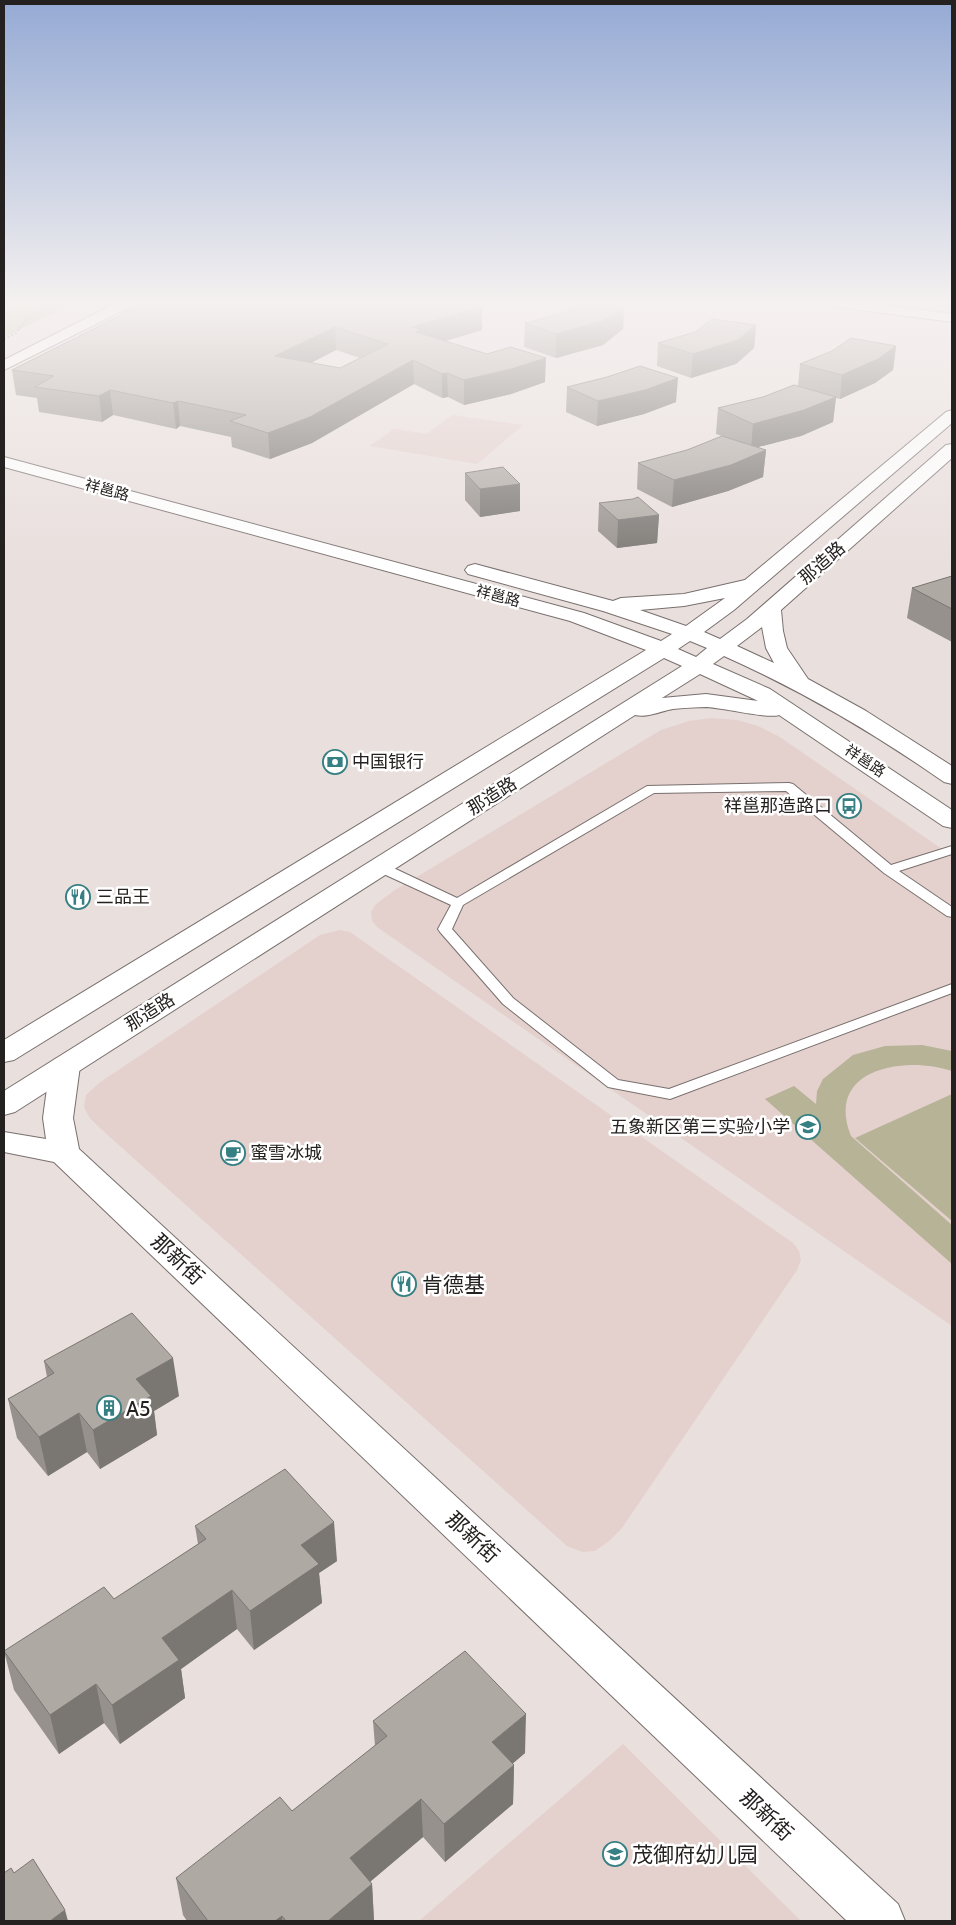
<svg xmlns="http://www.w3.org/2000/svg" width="956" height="1925" font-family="Cabin,'Noto Sans SC',sans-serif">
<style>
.built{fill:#e4d1cd}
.green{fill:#b7b397}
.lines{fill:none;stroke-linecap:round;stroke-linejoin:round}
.service-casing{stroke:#79706e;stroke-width:2}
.minor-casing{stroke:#79706e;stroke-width:2}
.tertiary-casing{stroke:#79706e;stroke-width:2}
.secondary-casing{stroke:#79706e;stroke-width:2}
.primary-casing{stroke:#79706e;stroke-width:2}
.path{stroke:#8f8786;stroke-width:2;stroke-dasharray:2 2;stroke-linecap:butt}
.service{fill:#fff;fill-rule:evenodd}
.minor{fill:#fff;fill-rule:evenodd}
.tertiary{fill:#fff;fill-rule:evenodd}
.secondary{fill:#fff;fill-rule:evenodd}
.primary{fill:#fff;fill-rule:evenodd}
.wall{fill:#96918c;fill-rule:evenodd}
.shaded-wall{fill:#7a7672}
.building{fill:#afa9a3;stroke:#7a7672;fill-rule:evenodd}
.labels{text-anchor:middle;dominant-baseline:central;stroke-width:5;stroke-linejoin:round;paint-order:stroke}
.far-street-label{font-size:15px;fill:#252120;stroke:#fff}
.street-label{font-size:18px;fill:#252120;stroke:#fff}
.poi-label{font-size:18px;fill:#252120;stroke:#fff;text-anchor:start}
.near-street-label{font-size:21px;fill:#252120;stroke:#fff}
.near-poi-label{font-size:21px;fill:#252120;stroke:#fff;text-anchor:start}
</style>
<rect width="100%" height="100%" fill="#e9dfdd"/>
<path class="built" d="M452,415l71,10 -46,39 -107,-18 24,-17 33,5z
M711,718l26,2 21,6 22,11 172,119v470l-575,-399 -5,-6 -1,-9 5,-8 19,-14 266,-160 28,-9z
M340,930l10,2 443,311 6,8 2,9 -4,10 -175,258 -13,13 -14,10 -12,1 -16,-6 -466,-417 -12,-12 -5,-10 2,-12 13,-12 221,-148z
M623,1744l178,177h-382l155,-134z"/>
<path class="green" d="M4,302h73l-73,35z
M922,1045l30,6v20c-48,-16 -128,-2 -101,65l101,89v39l-187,-165 29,-13 22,18 1,-13 6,-12 30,-24 32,-9z
M952,1094v127l-97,-83z"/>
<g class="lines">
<defs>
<path id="service" d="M789,783l4,1 98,81 61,-19v8l-53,17 53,36v10l-5,-1 -63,-43 -98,-82 -132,2 -191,112 -11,24 61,69 105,82 51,9 283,-105v9l-282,106 -62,-12 -105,-83 -63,-72 -2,-3 13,-24 -76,-35 -1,-3 6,-4 5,1 72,34 190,-112z"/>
<path id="minor" d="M65,1057l10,2 5,7 -7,52 6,31 819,755 7,17h-58l-793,-759 -50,-10v-20l42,7 -3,-21 7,-52 5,-7z"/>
<path id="tertiary" d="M952,410v13l-218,187 -30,22 16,7 27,-20 199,-174 6,-1v14l-171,152 2,21 4,17 21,31 58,32 86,55v18l-8,-2c-70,-49 -142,-91 -220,-126l-11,8 57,25 182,121v18l-9,-2 -164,-111c-11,4 -55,-7 -72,-8 -11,0 -23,1 -34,2 -12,2 -26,9 -38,6l-620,397 -11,3v-24l678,-425 -18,-8 -650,402 -10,2v-22l642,-390 -76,-29 -566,-154v-10l580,156 77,28 11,-7 -69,-23 -135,-37 -3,-4 3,-4 7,-2 138,37 8,-3 63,-4 61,-14 201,-168zM725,598l-39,28 -46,-16 44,-4zM762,627l4,21 8,15 -37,-17zM690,641l17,7 -11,9 -18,-8zM700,674l54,25 4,2 -52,-7 -44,4z"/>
<path id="secondary" d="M118,302h18l-2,3 -130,65v-10z"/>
<path id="primary" d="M823,302h40l89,12v8l-122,-16z"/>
</defs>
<use href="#service" class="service-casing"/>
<use href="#minor" class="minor-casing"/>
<use href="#tertiary" class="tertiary-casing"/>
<use href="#secondary" class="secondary-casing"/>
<use href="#primary" class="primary-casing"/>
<path class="path" d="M4,339l12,-6 10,-13 35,-18"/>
<use href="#service" class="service"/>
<use href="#minor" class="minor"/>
<use href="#tertiary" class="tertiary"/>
<use href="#secondary" class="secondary"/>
<use href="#primary" class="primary"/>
</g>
<path class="wall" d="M142,302h327v1l13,4v23l-37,11 100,41 -34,12 -47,11 -16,-8 -6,1 -28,-14 -102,59 -42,16 -38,-12 -1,-10 -51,-11 -4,3 -63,-14 -11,7 -63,-10 -2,-14 -21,-3 -4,-25 113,-57v-2zM336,350l24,8 -20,10 -29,-5z
M624,307l-1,22 -20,16 -47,13 -32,-11 1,-24 39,-10z
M756,325l-2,23 -18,16 -45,14 -34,-12 1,-23z
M896,346l-3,24 -18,13 -35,16 -4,-1 -3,24 -32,14 -44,11 9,3 -3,27 -35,14 -56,16 -35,-18 1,-26 49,-13 35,-14 -6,-2 2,-26 45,-11 35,-11 2,-22z
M567,387l109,15 -32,12 -47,12 -31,-14z
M465,473l55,11v27l-40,6 -15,-17z
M599,503l60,12 -2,28 -40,5 -19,-17z
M952,576v66l-45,-24 5,-30z
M44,1361l135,35 -25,15 3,24 -57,34 -13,-17 -39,24 -31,-38 -9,-39 39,-22z
M195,1526l142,35 -18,12 3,30 -68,47 -17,-21 -34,24 -22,16 4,29 -65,46 -16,-21 -45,31 -45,-64 -10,-39 110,-52 84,-55z
M373,1721l152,32 -13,11 2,1 -1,39 -68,58 -22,-25 -53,45 2,2 2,37h-187l-4,-6 -7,-37 116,-67 83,-65z"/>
<path class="shaded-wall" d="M463,302h6v9l13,-4v23l-60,18 -10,-21z
M624,307l-1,22 -20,16 -47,13v-24z
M756,325l-2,23 -18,16 -45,14 2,-24z
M335,327l1,23 -59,30 -2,-24z
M896,346l-3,24 -18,13 -35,16 2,-24z
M546,358l-1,24 -34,12 -47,11v-25z
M413,360l1,24 -102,59 -42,16 -2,-26z
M447,373l1,24 -6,1v-24z
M678,378l-2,24 -32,12 -47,12 1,-25z
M110,390l3,25 -11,7 -3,-26z
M836,397l-3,25 -32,14 -50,13 2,-25z
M178,401l2,25 -4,3 -3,-26z
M766,450l-3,27 -35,14 -56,16 2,-27z
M520,484v27l-40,6v-28z
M659,515l-2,28 -40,5 1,-28z
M173,1358l6,38 -25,15 3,24 -57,34 -7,-39 43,-51z
M79,1413l8,39 -39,24 -9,-39z
M334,1522l3,39 -18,12 3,30 -68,47 -4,-39 51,-66z
M232,1590l5,39 -56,40 4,29 -65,46 -8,-39 50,-67z
M96,1684l8,39 -45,31 -9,-39z
M526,1714l-1,39 -33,28v-39z
M514,1765l-1,39 -68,58 -1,-38z
M421,1799l2,38 -70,59 -3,-38z
M372,1884l2,37h-46z
M65,1910l3,11h-18z
M282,1916v5h-7z"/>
<path class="building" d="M142,302h324l16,5 -70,20 9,3 -5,2 71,22 24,-7 35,11 -35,11 -47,11 -17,-7 -5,1 -29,-14 -103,57 -42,16 -38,-12 16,-6 -68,-14 -5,2 -63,-13 -11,6 -64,-9 19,-11 -42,-6 117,-59h-4zM335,327l53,17 -48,24 -65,-12z
M580,302h11l33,5 -21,14 -47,13 -31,-11 39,-10z
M712,319l44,6 -18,15 -45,14 -35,-11 37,-11z
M851,338l45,8 -18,13 -36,16 -42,-11 32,-13z
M640,366l38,12 -33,12 -47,11 -31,-14 40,-10z
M794,385l42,12 -32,13 -51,14 -35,-16 45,-11z
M722,436l44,14 -35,15 -57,15 -36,-17 49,-13z
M503,467l17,17 -40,5 -15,-16z
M638,497l21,18 -41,5 -19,-17 34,-4z
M952,576v33l-40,-21z
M132,1313l41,45 -37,21 15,17 -58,34 -14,-17 -40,24 -31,-38 46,-26 -10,-12z
M285,1469l49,53 -33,23 18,19 -69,47 -18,-21 -70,48 17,22 -67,45 -16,-21 -46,31 -46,-64 100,-64 10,12 92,-60 -11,-13z
M465,1651l61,63 -34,28 22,23 -70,59 -23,-25 -35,29 -36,30 22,26 -44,37h-42l-4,-5 -7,5h-67l-32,-43 104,-81 12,14 95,-75 -14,-15z
M33,1859l32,51 -15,11h-46v-48l7,-5 3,5z"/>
<linearGradient id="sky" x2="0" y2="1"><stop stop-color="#95aad4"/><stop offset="0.53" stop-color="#f5f1f0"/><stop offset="1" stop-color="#f5f1f0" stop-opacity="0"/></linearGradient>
<rect width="956" height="572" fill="url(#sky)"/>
<defs>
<symbol id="bank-ring" viewBox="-11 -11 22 22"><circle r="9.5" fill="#fff" stroke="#367f82" stroke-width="1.5"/><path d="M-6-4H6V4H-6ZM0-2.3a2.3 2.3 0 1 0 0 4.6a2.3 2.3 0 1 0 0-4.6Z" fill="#367f82"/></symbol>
<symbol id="bus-ring" viewBox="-11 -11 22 22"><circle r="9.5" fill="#fff" stroke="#367f82" stroke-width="1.5"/><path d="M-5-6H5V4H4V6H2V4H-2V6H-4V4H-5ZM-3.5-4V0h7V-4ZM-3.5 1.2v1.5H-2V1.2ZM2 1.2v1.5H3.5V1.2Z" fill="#367f82"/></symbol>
<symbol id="restaurant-ring" viewBox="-11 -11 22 22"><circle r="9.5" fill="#fff" stroke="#367f82" stroke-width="1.5"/><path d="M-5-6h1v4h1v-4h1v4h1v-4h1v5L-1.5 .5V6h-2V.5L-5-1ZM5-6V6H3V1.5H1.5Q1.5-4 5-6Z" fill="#367f82"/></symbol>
<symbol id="school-ring" viewBox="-11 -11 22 22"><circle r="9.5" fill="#fff" stroke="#367f82" stroke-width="1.5"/><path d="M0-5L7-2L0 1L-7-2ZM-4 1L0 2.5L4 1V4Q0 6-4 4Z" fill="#367f82"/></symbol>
<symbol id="cafe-ring" viewBox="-11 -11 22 22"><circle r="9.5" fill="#fff" stroke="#367f82" stroke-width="1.5"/><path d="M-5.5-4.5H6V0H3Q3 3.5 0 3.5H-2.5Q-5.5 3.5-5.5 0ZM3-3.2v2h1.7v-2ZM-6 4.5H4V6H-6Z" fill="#367f82"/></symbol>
<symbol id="building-ring" viewBox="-11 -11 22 22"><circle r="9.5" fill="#fff" stroke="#367f82" stroke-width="1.5"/><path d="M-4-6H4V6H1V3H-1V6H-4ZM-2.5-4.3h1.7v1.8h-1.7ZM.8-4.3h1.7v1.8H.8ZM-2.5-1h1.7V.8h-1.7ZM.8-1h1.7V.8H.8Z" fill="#367f82"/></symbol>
</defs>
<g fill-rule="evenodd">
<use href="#bank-ring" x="321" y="748" width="28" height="28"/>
<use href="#bus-ring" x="835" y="792" width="28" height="28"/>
<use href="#restaurant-ring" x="64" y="883" width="28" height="28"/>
<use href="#school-ring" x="794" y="1113" width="28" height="28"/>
<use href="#cafe-ring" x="219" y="1139" width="28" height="28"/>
<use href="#restaurant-ring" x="390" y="1270" width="28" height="28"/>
<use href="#building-ring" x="95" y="1394" width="28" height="28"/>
<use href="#school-ring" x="601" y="1840" width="28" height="28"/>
</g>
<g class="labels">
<g class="far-street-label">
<text transform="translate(107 490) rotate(15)">祥邕路</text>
<text transform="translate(498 596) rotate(15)">祥邕路</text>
<text transform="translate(865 761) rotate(34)">祥邕路</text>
</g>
<g class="street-label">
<text transform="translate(822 563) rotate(-41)">那造路</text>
<text transform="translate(492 796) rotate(-32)">那造路</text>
<text transform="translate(150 1012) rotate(-32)">那造路</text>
</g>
<g class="poi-label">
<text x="352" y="762">中国银行</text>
<text x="832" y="806" text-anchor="end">祥邕那造路口</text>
<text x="96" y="897">三品王</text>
<text x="790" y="1127" text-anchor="end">五象新区第三实验小学</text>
<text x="250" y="1153">蜜雪冰城</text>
</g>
<g class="near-street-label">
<text transform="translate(178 1259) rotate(43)">那新街</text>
<text transform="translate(473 1537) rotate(43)">那新街</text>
<text transform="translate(767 1815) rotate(43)">那新街</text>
</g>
<g class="near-poi-label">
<text x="422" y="1284">肯德基</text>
<text x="126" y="1408">A5</text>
<text x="632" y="1854">茂御府幼儿园</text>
</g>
</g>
<rect width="956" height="1925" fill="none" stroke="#252120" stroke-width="10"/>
</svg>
